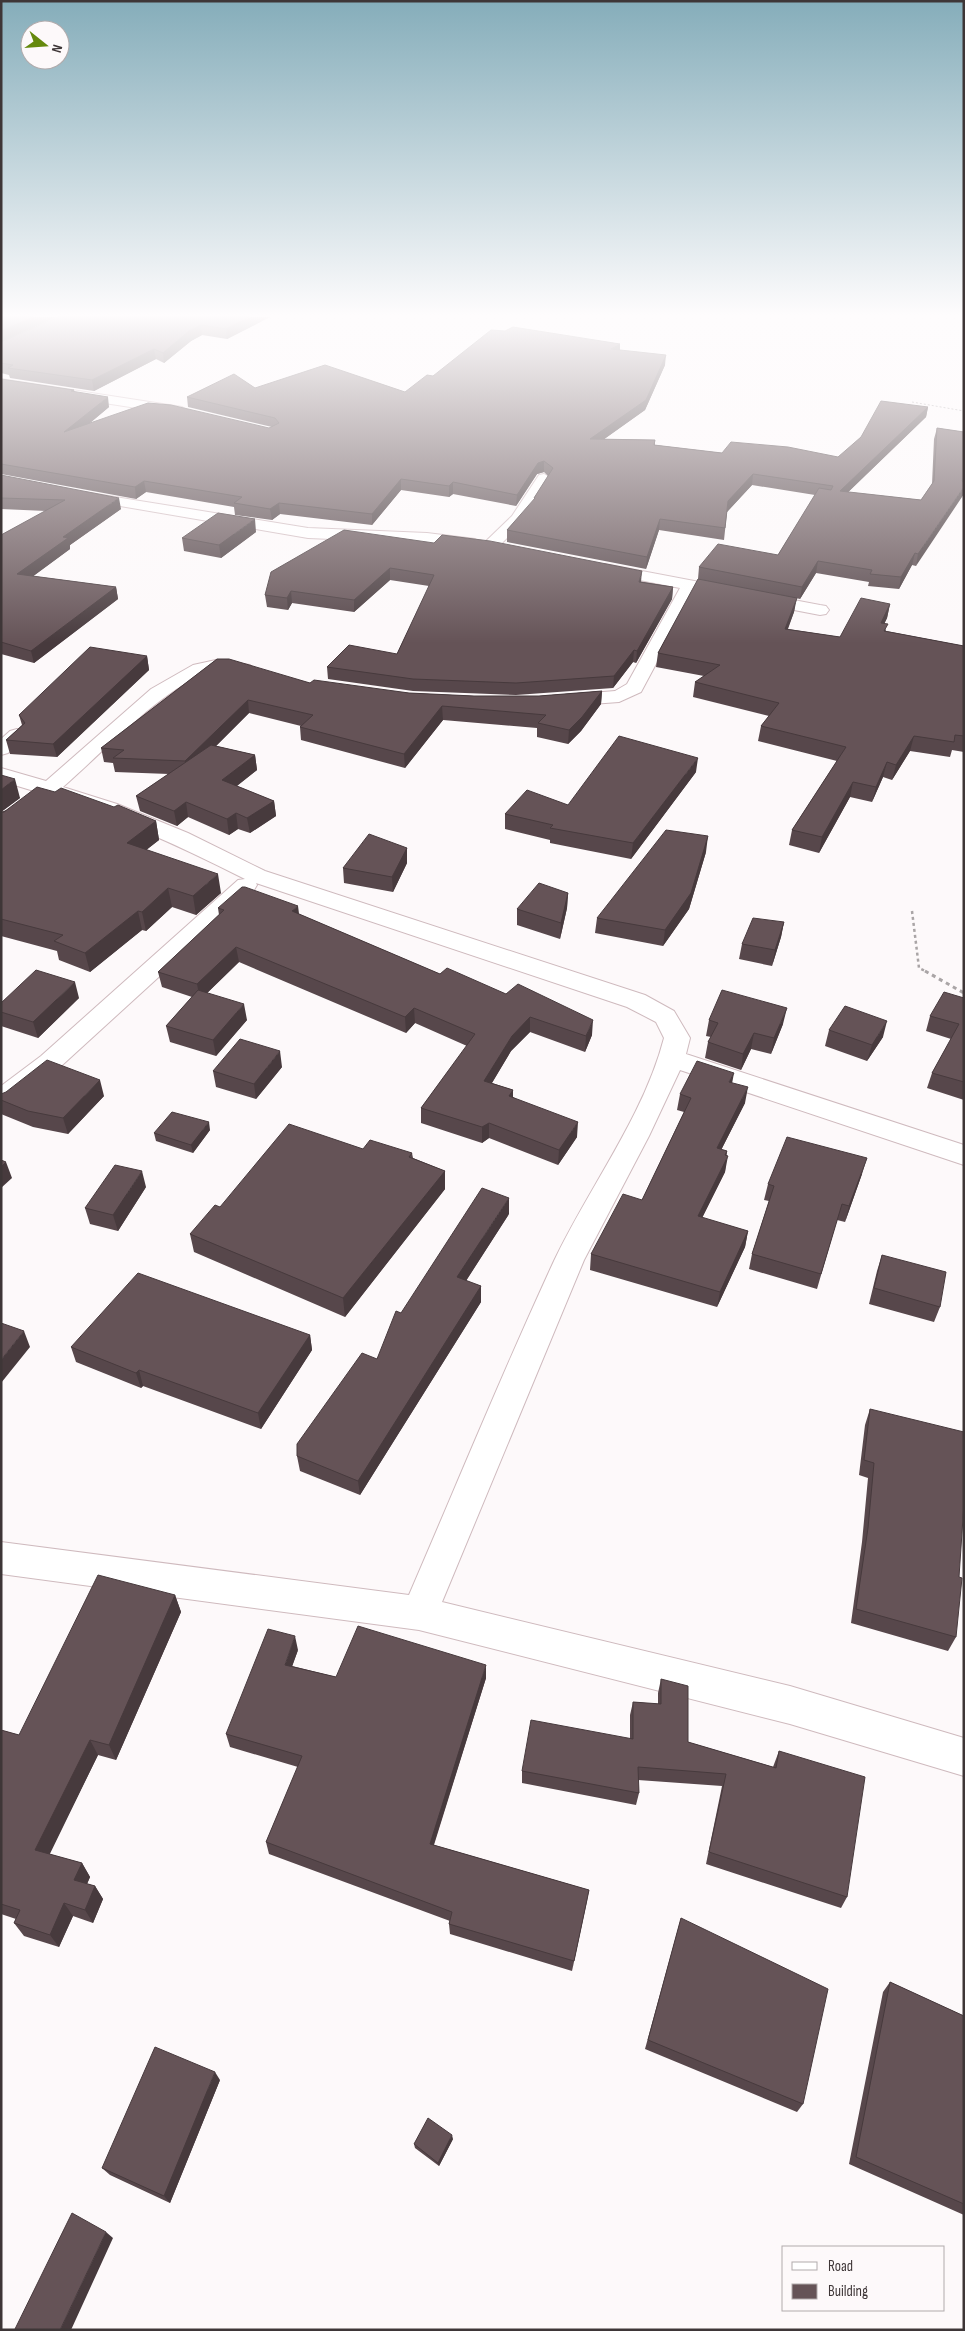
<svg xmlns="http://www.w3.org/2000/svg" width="965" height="2331" font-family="'Sofia Sans Condensed',sans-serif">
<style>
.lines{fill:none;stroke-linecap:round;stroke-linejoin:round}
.minor-casing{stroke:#cfbabe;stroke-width:2}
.path-far2{stroke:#aaa5a6;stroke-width:1;stroke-dasharray:2 2;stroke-linecap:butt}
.path-far1{stroke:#aaa5a6;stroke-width:2.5;stroke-dasharray:3 3;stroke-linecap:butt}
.path{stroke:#aaa5a6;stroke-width:3;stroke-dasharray:4 4;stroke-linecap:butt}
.minor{fill:#fff;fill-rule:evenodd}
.wall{fill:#57474b}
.shaded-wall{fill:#473a3d}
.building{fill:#655357;stroke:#473a3d}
</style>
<rect width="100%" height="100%" fill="#fdf9fa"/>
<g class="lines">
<defs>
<path id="minor" d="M1,379l181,28 7,4 -7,4 -181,-28z
M544,474l7,4 -28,44 -27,27h-12l-2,-3 2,-3 28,-27 27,-41z
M84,492l224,36 119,5 48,6 8,5 -8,5 -48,-6 -119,-5 -229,-39 -2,-3z
M605,564l215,41 6,1 3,4 -3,4 -6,1 -125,-24 -54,101 -22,10 -55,4 -7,-2 -2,-4 2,-4 58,-5 12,-7 53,-96 -81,-16 -2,-3 2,-3z
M216,660l34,5 3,4 -3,4c-15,4 -30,-6 -45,0 -47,20 -102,79 -142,114l54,17 71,29 77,38 380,124 29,16 16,27 -4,16 278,91v20l-284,-95 -31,66 -65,124 -142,342 348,84 174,52v38l-174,-52 -371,-94 -418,-56v-32l408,53c48,-111 94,-224 145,-334 34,-72 90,-145 110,-223l-8,-16 -29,-15 -371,-124 1,2 -3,5 -195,178 -49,38 -9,3v-23l40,-30 197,-176 7,-1c-63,-32 -126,-61 -193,-82l-44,32 -7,2v-16l33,-24 -33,-10v-13l45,13 105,-92 42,-24z
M17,729l7,2 3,4 -19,18 -7,2v-16l9,-8z"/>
</defs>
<use href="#minor" class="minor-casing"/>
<path class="path-far2" d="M912,402l52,9"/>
<path class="path-far1" d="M912,911l7,57 8,4"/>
<path class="path" d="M925,971l39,22"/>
<use href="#minor" class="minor"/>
</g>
<path class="wall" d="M270,317l-43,22 -25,-4 -11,6 -27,22 -8,-4 -62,32 -84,-13 -1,-3 -8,-2v-31z
M620,350l45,15 -20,45 -41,29 51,1v5l67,8 116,4 90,-50 -2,10 -78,75 73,8 11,-16 2,-45 3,-11 27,4 -48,134 -4,-1 -13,24 -31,-3 1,-4 -53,-9 -16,26 -4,-1 -2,14 -6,17 52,8 50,-33 -3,14 -3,6 2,7 78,15v106l-12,-2 -2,7 -40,-6 -18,29 -9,-3 -11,25 -22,-5 -31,56 -30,-8 3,-15 45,-69 -79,-20 3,-15 8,-10 -76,-19 2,-15 9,-6 -48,-9 2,-14 40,-74 1,-12 79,-12 37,-60 -63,-10 -25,27 -3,28 -65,-10 -13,39 -139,-27v-12l27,-29v-3l14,-22 -4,-4 -7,2 -21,32 -63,-12 -4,3 -48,-7 -29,35 -92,-11 -8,6 -37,-5 -1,-8 -88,-15 -10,7 -135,-25v-95l73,11 1,2 34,15 -19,16 179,5 3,-1 -84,-20 -1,-10 68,-9 150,4 28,-16z
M1,475l120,34 -51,36v4l-37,27 83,11 2,12 -84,64 -33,-9v-119l45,-24 -45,-2z
M344,530l329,57 -1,12 -36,64 -3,-1 -20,26 -97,7 -103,-4 -85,-12 -1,-12 70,-13 32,-68 -39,-6 -36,32 -62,-9 -4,7 -21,-3 -2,-12z
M256,532l-35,26 -37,-7 -2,-13z
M147,656l2,14 -92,87 -47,-3 -4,-14 16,-15 -3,-10z
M217,659l93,24 99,10 65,3h65l63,-5 -1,13 -20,27 -13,13 -31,-7v-9l-94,-8 -38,48 -104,-28 -1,-13 1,-1 -52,-13 -33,33 39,9 2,15 -20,16 37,15 2,15 -26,17 -12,-4 -9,6 -41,-18 -11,9 -37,-15 -4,-15 33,-22 -54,-2 -2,-9 -9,-1 -3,-14z
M696,772l-65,87 -81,-16v-3l-45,-11v-15l63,-9z
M1,775l19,23 -19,14 54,-20 101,29 3,19 -13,10 75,43 -25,22 -24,-8 -26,24 -4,-1 -52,42 -31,-12 -2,-9 -56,-15z
M407,848v15l-14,29 -49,-9 -1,-15z
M706,852l-17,57 -26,37 -68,-13 2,-15z
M568,893l-1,15 -7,31 -43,-14v-16z
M218,908l81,6 141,60 152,61 -7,17 -55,-20 -19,19 -19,32 21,7v7l64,40 -19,28 -69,-27 -7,5 -61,-20v-15l46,-62 -52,-23 -9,10 -167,-71 -32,31 40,27 -31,36 -46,-14 -4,-16 26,-29 -30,-10 -4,-15 61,-57z
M784,922l-3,15 -9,29 -33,-7 3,-15z
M79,998l-41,40 -37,-12v-23z
M964,998v102l-37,-12 5,-15 19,-34 -25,-8 4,-15z
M709,1020l74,4 -12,30 -20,-5 -10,21 -36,-12 3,-16 3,-5 -5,-1z
M829,1030l54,7 -16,24 -42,-15z
M282,1067l-26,32 -40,-12 -3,-16z
M732,1083l13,20 -24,47 6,1 -2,21 -23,46 46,13 -3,16 -28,60 -127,-37 1,-16 51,-54 42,-88 -7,-2 3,-16z
M1,1094l103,2 -36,38 -35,-7 -32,-13z
M210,1130l-17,23 -37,-12 -2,-8z
M363,1149l49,4 1,5 32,13v18l-100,128 -151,-65 -4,-18 30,-27z
M862,1174l-17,48 -8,-2 -20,69 -68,-20 3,-15 17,-53 -5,-1 4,-16z
M146,1187l-28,44 -28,-7 -5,-16z
M509,1214l-43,67 15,5v16l-121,193 -60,-24 -3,-15 80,-97 24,-46z
M882,1255l58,52 -6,15 -65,-18 8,-33z
M310,1335l2,15 -51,79 -118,-43 -2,2 -65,-26 -5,-15z
M870,1409l86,228 -8,14 -97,-28 11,-81 6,-64 -9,-3 6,-50z
M175,1595l6,17 -65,148 -18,-5 -49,99 33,9 8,14 -3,7 8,2 8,13 -10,24 -20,-7 -14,31 -35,-11 -10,-13 2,-4 -15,-5v-184l18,5z
M298,1650l-6,16 44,11 150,1 -52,167 155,45 -17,81 -122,-37 -1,-10 1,-3 -181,-67 -3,-12 32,-75 -68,-20 -4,-13z
M661,1679l27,63 85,25 6,-16 68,146 -6,11 -135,-44 16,-78 -84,-6 1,13 -3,12 -114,-22v-12l108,-32v-24l3,-13 25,2v-11z
M681,1918l122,186 -6,8 -152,-63z
M890,1982l74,34v199l-115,-51 34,-172z
M220,2080l-50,123 -60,-28 -8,-7z
M453,2139l-14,27 -24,-18 -1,-4z"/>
<path class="shaded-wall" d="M33,317h24l-56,25v-11z
M250,317h20l-43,22 -1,-10z
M201,325l1,10 -11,6 -27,22 -1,-10 26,-22z
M620,344v10l-9,-5z
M154,349l2,10 -62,32 -2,-11z
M666,355l-1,10 -20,45 -56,40 1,-11z
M108,397l1,10 -43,36 -2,-11z
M928,407l-2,10 -88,85 2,-11z
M544,461v11l-7,2 -21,32 1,-11 21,-32z
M753,474l-1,11 -25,27 1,-11z
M401,479v11l-29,35v-11z
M144,481l2,11 -10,7 -1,-12z
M453,482v12l-4,3v-11z
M964,487v7l-48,72 2,-12z
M119,498l2,11 -51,36v4l-50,37 -3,-12 46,-37z
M279,503l1,11 -8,6 -2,-11z
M255,519l1,13 -35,26 -2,-13z
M660,519l-1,11 -13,39 1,-12z
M915,553l-3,12 -13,24 2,-12z
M818,561l-2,12 -16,26 2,-12z
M390,568v12l-36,32v-12z
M642,571l-1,11h-2z
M116,587l2,12 -84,64 -3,-12z
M673,587l-1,12 -36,64 1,-12z
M291,591l1,12 -4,7 -1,-12z
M797,598l-3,14 -12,31 3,-14z
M890,604l-3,14 -9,19 3,-14z
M634,650l-1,12 -20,26 1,-12z
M147,656l2,14 -92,87 -4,-13z
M602,691l-1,13 -20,27 -13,13 1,-14z
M248,700l1,13 -61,61 -3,-13z
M442,706l1,14 -38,48 -1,-14z
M914,736l-4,15 -18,29 4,-15z
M255,755l2,15 -32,25 -3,-15z
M698,758l-2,14 -65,87 2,-16z
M887,762l-4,15 -11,25 4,-15z
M15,779l5,19 -19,14v-22z
M853,782l-3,15 -31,56 3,-16z
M274,801l2,15 -26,17 -3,-15z
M186,802l2,15 -11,9 -3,-15z
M236,813l2,16 -9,6 -2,-16z
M156,821l3,19 -28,22 -4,-19z
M708,836l-2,16 -17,57 -26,37 2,-16z
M407,848v15l-14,29 -1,-15z
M218,874l3,19 -25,22 -3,-19z
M168,888l4,19 -26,24 -4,-19z
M568,893l-1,15 -7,31 1,-16z
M298,906l2,15 -8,-10z
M138,911l4,19 -52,42 -5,-19z
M784,922l-3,15 -9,29 3,-16z
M236,947l3,15 -39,38 -3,-16z
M75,982l4,16 -41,40 -5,-16z
M244,1004l3,16 -31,36 -3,-16z
M414,1008l1,15 -9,10 -1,-16z
M787,1008l-4,16 -12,30 3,-16z
M530,1017v15l-19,19 -27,45v-15l28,-45z
M593,1020l-1,15 -7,17 1,-16z
M887,1021l-4,16 -16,24 5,-16z
M754,1033l-3,16 -10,21 2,-16z
M280,1051l2,16 -26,32 -2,-15z
M734,1073l-3,16 -2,-7z
M100,1080l4,16 -36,38 -5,-16z
M748,1087l-3,16 -31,61 3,-16z
M513,1090v15l-4,-9z
M209,1122l1,8 -17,23 -2,-8z
M578,1122l-1,15 -19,28 1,-15z
M489,1123v15l-7,5v-16z
M727,1151l-2,11 3,-6 -3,16 -30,60 3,-16z
M867,1158l-5,16 -17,48 4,-16z
M6,1162l6,16 -11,10v-21z
M142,1171l4,16 -28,44 -5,-16z
M445,1171v18l-100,128 -2,-19z
M509,1198v16l-51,79 -1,-16z
M748,1231l-3,16 -28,60 3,-15z
M481,1286v16l-121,193 -2,-14z
M24,1331l6,16 -29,36v-23z
M310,1335l2,15 -51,79 -3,-16z
M139,1370l4,16 -2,2 -5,-15z
M175,1595l6,17 -65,148 -7,-15z
M295,1636l3,14 -10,28 -3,-13z
M486,1665v13l-56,178v-12z
M90,1740l8,15 -53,109 -10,-14z
M82,1863l8,14 -7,16 -9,-13z
M95,1886l8,13 -10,24 -8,-13z
M589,1890l-2,11 -15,70 2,-10z
M64,1903l9,13 -14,31 -9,-12z
M215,2072l5,8 -50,123 -6,-7z
M452,2135l1,4 -14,27 -1,-3z
M106,2232l7,6 -42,92h-11z"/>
<path class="building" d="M1,317h32l-32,14z
M58,317h192l-24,12 -25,-4 -12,6 -26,22 -9,-4 -62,31 -84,-12 5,-3 -12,-2v-21z
M513,327l107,17 -9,5 55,6 -20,45 -56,39 65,1 -1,5 68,8 9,-11 57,5 50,10 23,-20 20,-36 47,6 -88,84 81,9 13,-19 3,-53 27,4v45l-2,4h2v6l-46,67 -3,-1 -14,24 -31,-3 2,-4 -54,-9 -16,26 -103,-20 19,-23 60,11 41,-67 12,2 2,-4 -80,-12 -25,27 -3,27 -65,-9 -13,38 -140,-27 28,-32h-1l19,-30 -9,-7 -6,2 -21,32 -64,-13 -4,4 -48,-7 -29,35 -93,-11 -9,6 -36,-6 8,-6 -98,-16 -9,6 -134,-23v-85l73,11 -3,1 37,6 -44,35 84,-29 23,2 98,23 10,-5 -4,-5 -88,-21 47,-23 21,14 70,-23 80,27 22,-17 6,1 58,-46 14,1z
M1,475l118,23 -56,39 5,1 -51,36 99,13 -85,64 -30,-9v-107l64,-35 -64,-2z
M218,513l37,6 -36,26 -37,-7z
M344,530l90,13 8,-8 48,6 152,30 -3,11 34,5 -36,64 -3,-1 -20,26 -98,7 -103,-4 -86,-12 22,-22 48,9 37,-79 -44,-7 -36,32 -63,-9 -4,7 -22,-3 6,-23z
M698,579l99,19 -12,31 55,8 21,-39 29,6 -9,19 7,1 -4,7 80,15v90l-9,-1 -1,7 -40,-6 -18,29 -9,-3 -11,25 -23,-5 -31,55 -30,-7 54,-83 -85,-21 18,-23 -84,-21 25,-17 -62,-12z
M90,647l57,9 -94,88 -47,-4 19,-17 -6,-8z
M217,659h12l81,24 4,-3 95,13 65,3h65l63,-5 -20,26 -13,13 -31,-7 8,-8 -104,-9 -38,48 -104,-27 13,-12 -65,-15 -63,61 -72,-3 11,-8 -23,-2z
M619,736l79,22 -65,85 -83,-15 3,-3 -48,-11 22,-24 41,15z
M211,745l44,10 -33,25 52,21 -27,17 -11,-5 -9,6 -41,-17 -12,9 -38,-15z
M1,775l14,4 -14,11z
M37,787l18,5 6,-4 53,19 4,-2 38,16 -29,22 91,31 -25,22 -25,-8 -26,24 -4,-1 -53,42 -31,-12 9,-6 -62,-16v-107h3z
M666,830l42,6 -17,57 -26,37 -68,-12z
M369,834l38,14 -15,29 -49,-9z
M539,883l29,10 -7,30 -44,-14z
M242,887h3l53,19 -6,5 148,63 7,-6 59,26 12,-10 75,36 -7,16 -56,-19 -18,19 -28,45 29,9 -4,6 69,26 -19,28 -70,-27 -7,4 -61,-19 54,-74 -61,-26 -9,9 -169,-70 -39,37 -39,-12 66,-62 -6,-2z
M753,918l31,4 -9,28 -33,-6z
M36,970l39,12 -42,40 -32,-10v-9z
M198,990l46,14 -31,36 -47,-14z
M722,990l65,18 -13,30 -20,-5 -11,21 -35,-12 10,-19 -9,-3z
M944,992l20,6v84l-32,-9 27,-49 -29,-8z
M845,1006l42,15 -15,24 -43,-15z
M240,1039l40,12 -26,33 -41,-13z
M47,1060l53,20 -37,38 -35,-7 -27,-11v-6l5,-2z
M697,1061l37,12 -5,9 19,5 -31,61 10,3 -2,4 3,1 -30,60 50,15 -28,61 -129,-38 32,-60 19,6 49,-102 -11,-4z
M172,1112l37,10 -18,23 -37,-12z
M289,1124l74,25 7,-9 42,13 -3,4 36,14 -102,127 -153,-64 25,-29 5,2z
M787,1137l80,21 -18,48 -7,-2 -21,70 -69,-20 22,-68 -6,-2z
M1,1160l5,2 -5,5z
M115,1165l27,6 -29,44 -28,-7z
M482,1188l27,10 -52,79 24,9 -123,195 -61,-25v-12l65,-91 15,6 19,-48 5,2z
M882,1255l64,17 -6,35 -66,-19z
M138,1273l172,62 -52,78 -119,-43 -3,3 -65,-26z
M1,1323l23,8 -23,29z
M870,1409l94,23v71l-5,74 3,1 -6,59 -100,-28 12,-81 6,-65 -10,-3z
M98,1575l77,20 -66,150 -19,-5 -55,110 47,13 -8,17 21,6 -10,24 -21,-7 -14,32 -36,-12 6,-13 -19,-6v-174l18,5z
M358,1626l128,39 -56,179 159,46 -15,71 -125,-37 3,-12 -186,-70 36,-86 -76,-22 42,-105 27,7 -10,29 51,12z
M661,1679l27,7v56l88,26 3,-17 86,26 -18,120 -138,-45 17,-78 -88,-7 1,26 -117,-22 9,-51 102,19v-37l28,2z
M681,1918l147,71 -25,115 -155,-64z
M890,1982l74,34v188l-108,-47z
M155,2047l60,25 -51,124 -62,-28z
M428,2118l24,17 -14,28 -24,-19z
M72,2213l34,19 -46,98h-44l-1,-1z"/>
<linearGradient id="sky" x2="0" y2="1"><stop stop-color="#85adba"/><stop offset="0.49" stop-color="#fefcfd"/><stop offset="1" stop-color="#fefcfd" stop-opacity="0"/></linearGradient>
<rect width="965" height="643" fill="url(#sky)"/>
<rect width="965" height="2331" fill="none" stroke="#3e3637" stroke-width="5"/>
<rect x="782" y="2246" width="162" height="65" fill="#fdf9fa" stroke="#b1abac"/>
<rect x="792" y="2262" width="25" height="8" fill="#ffffff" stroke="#b1abac"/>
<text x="828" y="2271" font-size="15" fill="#3e3637">Road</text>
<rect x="792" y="2284" width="25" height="15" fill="#655357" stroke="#b1abac"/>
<text x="828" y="2296" font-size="15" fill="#3e3637">Building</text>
<g transform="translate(45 45) rotate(107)"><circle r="24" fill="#fdf9fa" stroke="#b1abac"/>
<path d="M0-4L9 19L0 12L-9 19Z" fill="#65890d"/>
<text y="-8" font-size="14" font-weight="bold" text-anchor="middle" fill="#3e3637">N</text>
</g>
</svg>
